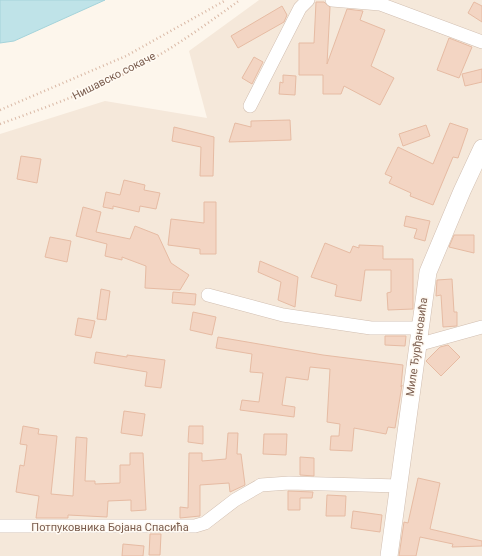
<svg xmlns="http://www.w3.org/2000/svg" width="482" height="556" font-family="Roboto,sans-serif">
<style>
.residential{fill:#f5e8da}
.water{fill:#bfe3e8;stroke:#a5d3da}
.building{fill:#f3d5c3;stroke:#e6bba3}
.lines{fill:none;stroke-linecap:round;stroke-linejoin:round}
.minor-casing{stroke:#d1beb0;stroke-width:14}
.tertiary-casing{stroke:#d1beb0;stroke-width:18}
.path{stroke:#d9b8a5;stroke-width:2.5;stroke-dasharray:1 3;stroke-linecap:butt}
.minor{stroke:#fff;stroke-width:13}
.tertiary{stroke:#fff;stroke-width:17}
.labels{text-anchor:middle;dominant-baseline:central;stroke-width:3;stroke-linejoin:round;paint-order:stroke}
.street-label{font-size:11px;fill:#7a5c4d;stroke:#fffaf3}
</style>
<rect width="100%" height="100%" fill="#fdf6ec"/>
<path class="residential" d="M259,0h223v556h-482v-422l105,-33 102,17 -18,-67z"/>
<path class="water" d="M0,0h105l-91,41 -14,2z"/>
<path class="building" d="M316,2h8l6,5 -3,57 20,-55 16,2 -3,9 25,10 -14,36 23,12 -14,27 -36,-19 -3,8h-18v-19h-24v-32h15z
M474,2l8,4v16l-14,-9z
M282,6l5,9 -3,7 -46,26 -7,-12z
M449,38l23,9 -13,31 -22,-8z
M254,57l9,5 -11,22 -10,-6z
M482,69v13l-17,4 -3,-12z
M283,75l13,1 -1,19 -16,-1 1,-12 3,1z
M290,120l1,20 -62,2 6,-19 16,4v-6z
M450,123l18,6 -10,29 -5,-1 -20,48 -23,-9 1,-3 -22,-10 3,-6 -7,-3 13,-27 35,17z
M426,125l4,11 -27,10 -4,-12z
M174,127l40,10 -1,39h-13l1,-29 -29,-6z
M21,156l20,3 -4,24 -20,-4z
M124,180l21,5 -1,5 16,3 -4,16 -16,-3 -1,6 -26,-6v3l-10,-2 3,-15 14,3z
M204,202h12v52h-16v-5l-32,-4 3,-26 33,4z
M83,207l18,5 -5,20 34,7 5,-13 23,9 13,28 18,12 -9,15 -35,-2 1,-22 -24,-9v3l-17,-4 2,-12 -31,-8z
M406,216l24,5 -5,20 -11,-3 3,-9 -13,-3z
M454,235h20v18l-25,-6z
M50,237l21,4 -4,21 -22,-5z
M325,243l25,10 3,-7 6,2v-3l24,1v13h30v50l-25,1 -1,-17 4,-1v-22h-26l-4,31 -26,-5 2,-11 -26,-8z
M260,261l38,16 -3,30 -17,-7 3,-18 -23,-10z
M452,279l2,33h3v14l-14,1 -2,-32 -5,1 1,-16z
M101,289l9,2 -4,29 -9,-1z
M173,292l23,2 -1,11 -23,-2z
M193,312l23,5 -4,18 -22,-5z
M78,318l17,3 -4,17 -16,-3z
M385,336h21l-1,10 -20,-1z
M218,337l105,18 80,10 -2,22 1,-2 -7,43 -7,-1 -2,7 -32,-6 -2,23 -22,-1 1,-14h8l1,-12 -13,-2 3,-53 -20,-2 -2,13 -22,-3 -4,28 13,2 -1,10 -54,-7 2,-10 17,2 4,-29 -13,-1 2,-18 -36,-6z
M448,345l12,12 -19,19 -15,-15 14,-14z
M96,352l31,5v-2l38,5 -4,28 -16,-2 2,-14 -53,-9z
M124,411l21,3 -3,22 -21,-3z
M23,426l16,3 -1,5 19,2 -6,58 22,2 3,-59 11,1 -2,43h10v3l25,-1v-18h10v-12h13l3,57 -15,1v-11l-23,1 -1,16 -39,-2v3h-32l3,-22 -23,-4 4,-27 4,1 3,-21 -7,-1z
M189,426h14v18l-15,-2z
M228,433h10l-1,21h4l4,31 -15,7 -1,-9 -29,2v31l-20,2v-11l8,1 1,-55h13v8l24,-2z
M264,434h23l-1,21 -23,-1z
M300,457l14,1v18l-14,-1z
M418,478l22,5 -10,46 52,12v5l-30,1 1,-3 -33,-7 -4,19h-17l5,-34 4,1z
M288,491l25,1 -1,6h-12v12h-12z
M327,495l19,1 -1,20h-19z
M353,511l29,4 -2,17 -29,-4z
M150,534h11l-1,21h-11z
M123,544l21,2 -1,10h-21z"/>
<g class="lines">
<defs>
<path id="minor" d="M332,0l48,4 102,38
M250,106l50,-98 8,-8
M208,295l75,20 88,13h48
M417,345l65,-18
M0,526h195l10,-3 30,-23 26,-15 28,-2 110,3"/>
<path id="tertiary" d="M389,556l39,-284 34,-81 20,-43"/>
</defs>
<use href="#minor" class="minor-casing"/>
<use href="#tertiary" class="tertiary-casing"/>
<path class="path" d="M0,110l126,-54 100,-56
M0,124c47,-17 94,-34 138,-57 36,-19 70,-44 102,-67"/>
<use href="#minor" class="minor"/>
<use href="#tertiary" class="tertiary"/>
</g>
<g class="labels">
<g class="street-label">
<text transform="translate(114 76) rotate(-27)">Нишавско сокаче</text>
<text transform="translate(417 347) rotate(-82)">Миле Ђурђановића</text>
<text x="110" y="527">Потпуковника Бојана Спасића</text>
</g>
</g>
</svg>
